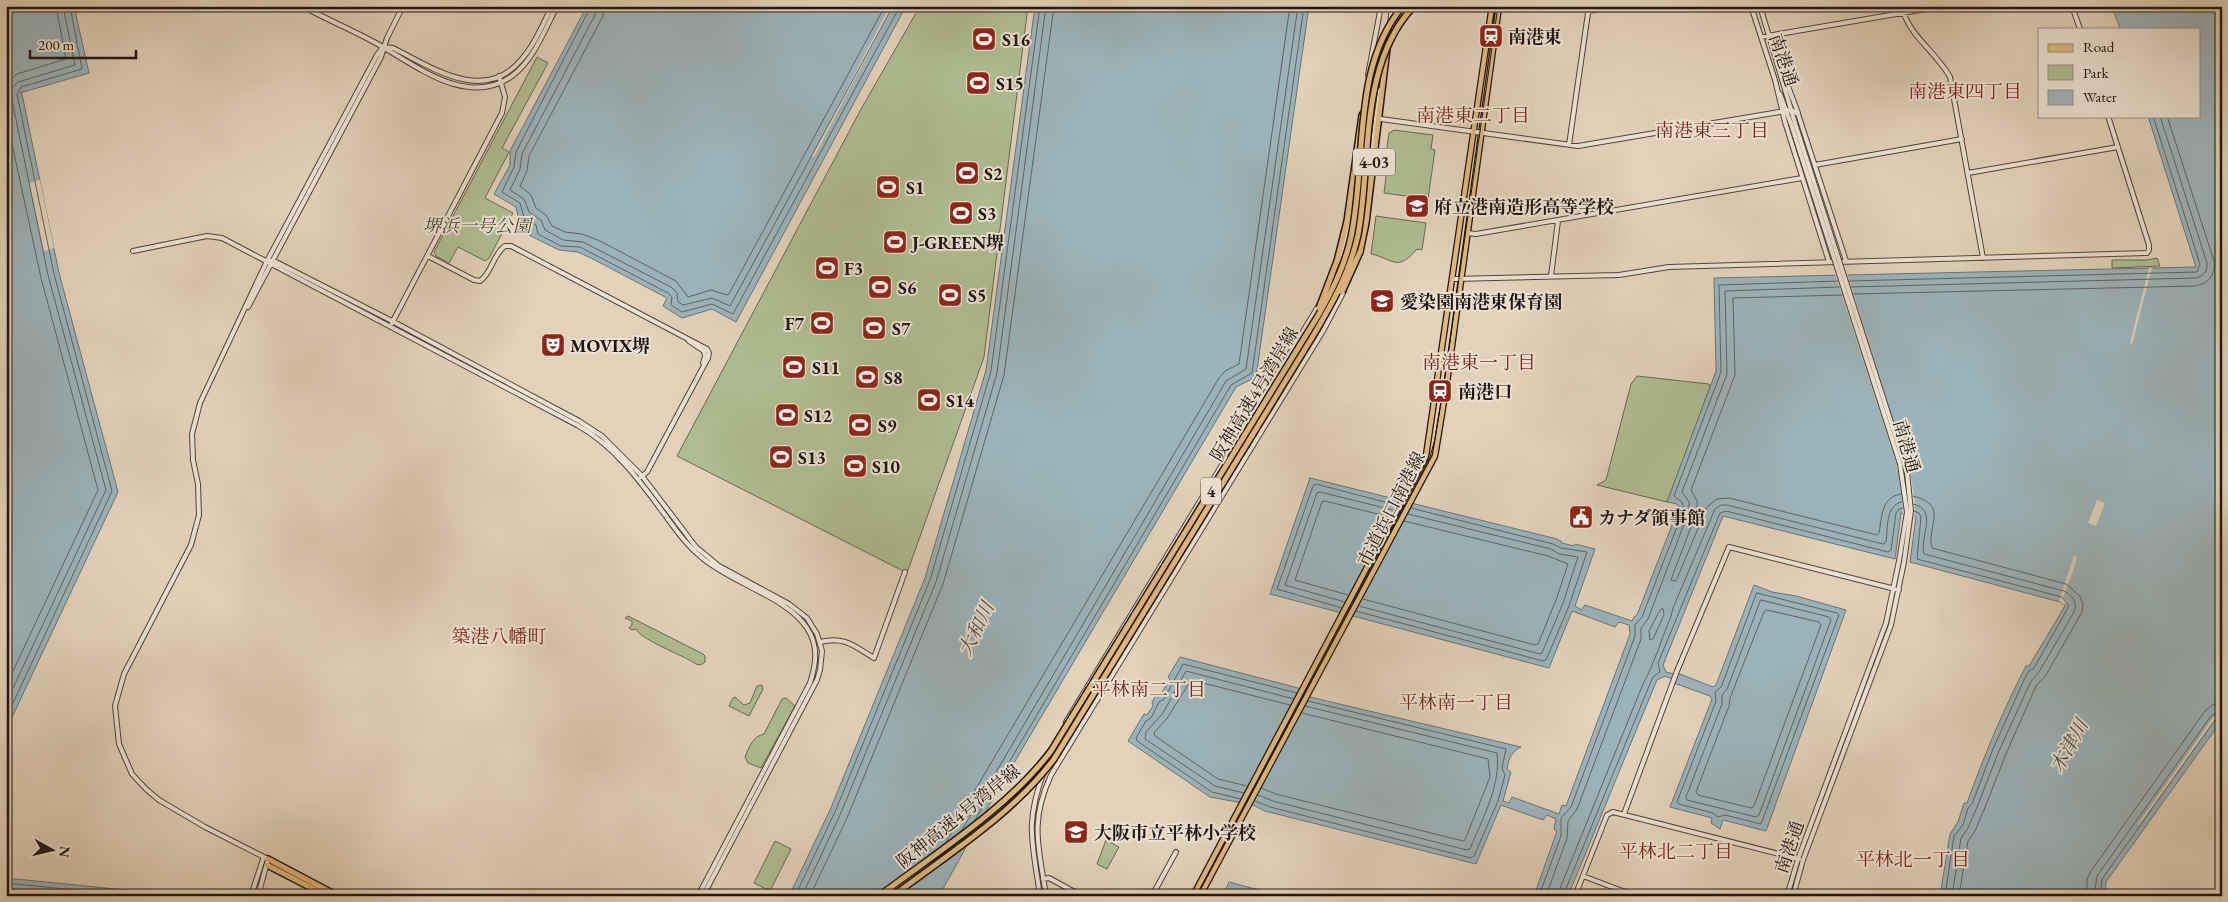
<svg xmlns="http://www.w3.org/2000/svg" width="2228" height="902" font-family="'EB Garamond','Noto Serif JP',serif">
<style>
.green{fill:#afbd92;stroke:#686952}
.water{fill:#9bb4bb;stroke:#6a7477}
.pier{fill:#e2d2ba}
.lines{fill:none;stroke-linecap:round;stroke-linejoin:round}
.shore{stroke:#5e6466;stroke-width:1}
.minor-casing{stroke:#50443b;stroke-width:6}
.major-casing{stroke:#201511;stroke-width:7}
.highway-casing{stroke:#201511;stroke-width:8}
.minor{stroke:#ece2d2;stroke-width:4}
.major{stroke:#e1b97d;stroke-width:4.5}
.highway{stroke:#e1b97d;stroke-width:5}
.tram{stroke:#201511;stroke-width:1}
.minor-bridge-casing{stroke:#50443b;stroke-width:6;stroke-linecap:butt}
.highway-bridge-casing{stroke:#201511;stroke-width:8;stroke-linecap:butt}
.minor-bridge{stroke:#ece2d2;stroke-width:4}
.highway-bridge{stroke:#e1b97d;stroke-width:5}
.labels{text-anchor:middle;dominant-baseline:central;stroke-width:4;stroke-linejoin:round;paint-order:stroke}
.shield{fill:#ece2d2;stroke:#5d524b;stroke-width:1}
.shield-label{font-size:16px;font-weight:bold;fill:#201511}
.poi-label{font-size:18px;font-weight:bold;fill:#201511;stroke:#ece2d2;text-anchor:start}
.street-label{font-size:18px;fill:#201511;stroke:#ece2d2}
.park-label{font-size:18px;font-style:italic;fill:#4b4738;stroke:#ece2d2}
.neighbourhood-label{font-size:19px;fill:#7a1f14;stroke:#ece2d2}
.water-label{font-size:19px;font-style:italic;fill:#4b4d4c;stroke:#ece2d2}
</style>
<rect width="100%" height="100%" fill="#e2d2ba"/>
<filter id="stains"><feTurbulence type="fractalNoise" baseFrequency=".004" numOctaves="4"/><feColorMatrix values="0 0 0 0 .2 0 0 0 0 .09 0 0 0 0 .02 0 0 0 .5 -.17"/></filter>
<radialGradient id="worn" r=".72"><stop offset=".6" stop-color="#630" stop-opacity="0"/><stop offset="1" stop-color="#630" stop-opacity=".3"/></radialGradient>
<path class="green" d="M920,6h108l-44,351 -77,216 -230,-117 183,-345z
M537,57l11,6 -46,85 7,4 -24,46 28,15 -24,45 -4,3 -27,-14 -9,16 -13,-7 -2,-4z
M1394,130l39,5 -2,14 4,1 -7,49 -44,-6 3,-25h-3l5,-35z
M1376,216l50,7 -4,27 -5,-1c-20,24 -25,9 -46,5z
M2157,258l3,8 -48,2v-8h35z
M1637,376l72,8 1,3 -43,115 -70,-17 9,-5 25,-96z
M628,616l75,38 2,2v6l-4,3 -5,-1c-13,-9 -55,-24 -60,-35l-4,1 -3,-2 3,-3v-4l-7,-3z
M762,685l1,4 -14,27 -20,-10 4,-8 2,-1 9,8 6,-2 7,-17z
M786,698l9,8 -34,62 -13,-5 -3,-6c5,-11 7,-20 19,-23l18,-35z
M1106,840l13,7 -12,22 -10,-5z
M775,841l16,8 -21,42 -16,-8z"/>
<path class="water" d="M6,6h68l15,67 -69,20 2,1 37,179 59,219 -112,238z
M587,6h319l-170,316 -24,-13 -30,9 -19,-12 4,-8 -76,-40 -13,-6 -19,-2 -30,-15 3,-7 -13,-8 -3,-13 -22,-13 16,-29v-14z
M1035,6h274l-53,371 -20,10 -241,408 -56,101h-150l41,-86 95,-232 61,-208z
M2112,6h110v714l-116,162 -1,14h-165l10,-62 8,-12 6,-19h3c17,-47 36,-93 59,-137h3l36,-60 -5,-4 -150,-40 6,-45 -15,-4 -6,46 -172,-43 -60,149 3,7 8,2 1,-2 38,15 3,-2 38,-100 18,7 24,4 50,14 -80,221 -43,-11 -3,9 -9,-6 1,-5 -42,-11 42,-108 -2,-3 -39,-14 1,-3 -7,-3 -8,4 -3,7 -86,209h-34l23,-65 -3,-2 2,-10 -9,-4 -4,5 -42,-15 -25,59 -211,-53 -12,-6 -43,-8 -82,-56 16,-27 3,1 6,-9 -1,-4 4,-7 3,2 11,-18 -2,-2 12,-20 118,31 12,9 211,50c-9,5 -12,10 -14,22l4,3 -8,29 6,2 3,-6 47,17 3,-9 4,1 64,-172 -1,-9 -10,-3 -4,5 -43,-16 -23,57 -279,-74 40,-116 247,61 4,2 1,2 12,3 1,-2 20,5 -20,57 6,4 4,-5 47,16 2,-4 3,-2 42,-108 -2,-3 -10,-2 49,-131 -2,-93 482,-11 -48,-151h51v-87h-79z
M6,878l180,18h-180z
M1229,882l52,14h-58z"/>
<path class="pier" d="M890,6h3l-79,151 -2,-1z
M40,180l14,68 -10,3 -15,-68z
M2149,268h3l-20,76 -2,-1z
M1847,273l64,204 4,28 -1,18 -6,41 6,-46 -11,-2v2l-1,-24 -6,-32 -61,-188z
M2097,500l8,3 -9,23 -8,-3z
M2074,556l3,1 -2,8 -12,33 4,3 -3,4 -5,-4z
M2221,706l1,4 -83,115 -1,-1z"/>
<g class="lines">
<path class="shore" d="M591,6l-75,146 -2,15 -12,25 18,11 4,14 12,8 2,9 23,12 19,1 88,46 4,4 -1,8 11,7 30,-8 21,10 167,-308
M598,6l-2,7 -74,141 -2,15 -10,21 14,9 5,13 12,8 4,10 18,10 20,2 88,45 6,6 1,9 5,3 29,-7 18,8 163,-300
M605,6l-2,10 -74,140 -2,15 -7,15 11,9 5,13 10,7 6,11 13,6 17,2 18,7 76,40 12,16 23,-7 16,5 2,-1 156,-288
M6,83l11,-9 49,-15 -10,-53
M6,116l35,162 57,212 -92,196
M1849,281l348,-9 3,-8 -47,-148
M1851,287l344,-9c8,-1 13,-7 12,-15l-47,-147
M1853,294l342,-8c13,-2 21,-11 19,-25l-47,-145
M1842,295l-109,3 2,77 -44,115 6,11v10l-26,69 5,1 31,-74 10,-8 12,-1 148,37 2,-2c3,-16 2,-36 22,-39
M1913,496c37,9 13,30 19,52l134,36 14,12 3,9 -1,7 -36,63 -10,11 -30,68 -22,56 -9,21 -7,10 -9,55
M1913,504c26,6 6,33 11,50l140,37c8,4 14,11 10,21l-35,60 -9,11 -31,68 -22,56 -9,21 -7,10 -9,58
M1914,511l5,2 2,4 -4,42 145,38 7,9 -35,62 -6,4 -4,8 -31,69 -21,55 -4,4 -5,17 -9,11 -9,60
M1757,593l80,20 2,2 -78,209 -36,-9 -7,2 -5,-4 -34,-9 -2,-2 39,-101 -1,-9 6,-5z
M1348,595l-53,-15 27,-78 3,-1 65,16
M1363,599l172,46 3,-1 18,-44 12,-36 -20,-8 -144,-35
M1761,600l68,17 2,3 -72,195 -3,2 -69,-17 -1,-3 36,-93v-9l5,-6z
M1345,602l-60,-17 32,-92 3,-1 73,18
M1359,606l181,48 2,-1 21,-50 15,-46 -19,-3 -8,-5 -143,-35
M1342,608l-65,-19 36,-103 3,-2 80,21
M1663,609l1,6 -11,24 -3,1 -1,-9 11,-21z
M1767,610l52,12 2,3 -67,181 -3,2 -53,-13 -2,-3 33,-86 1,-8 34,-86z
M1356,611l187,50 3,-1 23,-54 18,-54 -26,-4 -8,-4 -142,-36
M6,703l100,-213 -58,-215 -37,-180 1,-7 6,-6 57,-17 -12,-59
M6,718l106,-227 -58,-217 -37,-180 4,-7 61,-18 -12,-63
M1247,786l-29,-7 -63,-43 -1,-3 14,-16 23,-37 99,25
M1261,788l15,6 187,47 2,-1 25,-63 -2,-18 -186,-46
M1244,793l-29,-7 -70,-47 1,-7 17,-19 23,-42 108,28
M1258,795l15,6 194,49 3,-1c12,-30 31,-63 27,-96l-192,-47
M1241,799l-29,-7 -75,-51 -1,-3 10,-17 5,-3 8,-16 5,-3 19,-35 114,29
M1255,801l15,6 201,51 3,-2 24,-55 7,-26 -3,-7 4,-19 -198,-48
M975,820l256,-435 21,-12 52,-367
M962,830l264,-449 20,-12 52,-363
M947,841l31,-56 241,-407 6,-7 14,-7 51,-358
M6,883l129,13
M6,889l65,7
M795,896l40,-84 95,-232 61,-209 49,-365
M802,896l38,-81 96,-233 61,-209 49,-367
M810,896l37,-78 96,-234 61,-209 50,-369
M1539,896l22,-60v-18l10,-11 64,-171v-11l7,-8 42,-108 -2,-7 -8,-6 47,-124 -2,-87 119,-4
M1546,896l21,-58 1,-17 9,-12 64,-170v-11l7,-9 41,-108v-9l-7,-10 45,-118 -2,-83 115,-4
M1557,896l86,-212c11,-20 19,-46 28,-68l2,-8 42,-99 6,-4h6l156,39 3,-2c2,-13 -1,-37 16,-40
M1563,896l86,-210 4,-9 7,-5 -2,-9 62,-150 6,-2 162,41 3,-2 5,-37 3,-4 4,-1
M2087,896v-17l4,-8 114,-160 7,-6 10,-1
M2094,896l3,-20 114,-160 11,-5
M2100,896l2,-17 113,-159 7,-3"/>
<defs>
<path id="minor" d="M302,6c24,13 48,23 72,36 39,21 92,67 138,34 22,-16 33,-47 45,-70
M1751,6l24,74
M1760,6l35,117
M1901,6c10,33 33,43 49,71l33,181
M2072,6l8,23
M1588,11l31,-5
M1390,24l2,-18
M1761,37l182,-31
M383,47l10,1c40,20 91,56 128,12 14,-16 22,-36 31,-54
M1782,70l16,43
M1368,75l13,-69
M1775,80l10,42 44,140
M1780,94l11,30
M1381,119l197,27 213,-36 7,4 48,147
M1569,145l20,-139
M1815,165l147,-26
M1968,173l150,-26
M1467,233l9,1 326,-56
M1361,234l19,-144
M133,251l74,-15 15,2 355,187c36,20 61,53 85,86 12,16 23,33 39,46 30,26 86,40 106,71 12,18 9,36 3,55l-112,213
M428,256l46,24 6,1c12,-8 13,-27 25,-35h6l196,103 2,4 -1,5 -61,114 -6,5
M267,261h7l118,60 187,100 23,15 40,40 54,71 23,19 70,38 18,14 10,16 5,17 -2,19 -3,10 -114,216
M1551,276l7,-55
M1334,277l13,-42 7,-44
M1454,279l165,-4 50,-8 478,-14 2,-3v-5l-41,-129
M248,307l133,-250 6,-19 16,-32
M392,323l110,-210 3,-16 -6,-21
M689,341l15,10 1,5 -2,7
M820,642c25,-6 34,4 54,16l31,-86
M1066,722l253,-417
M1047,766l7,-17
M1624,814l53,-143 52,-124 170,43
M1583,876l37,14 20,6
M1043,879l6,-1 33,18
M251,896l12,-37
M258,896l10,-37 -63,-32 -46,-27 -13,-11 -14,-15 -13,-30 -4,-38 9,-32 67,-129 8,-30 -1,-31 -5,-24 -1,-26 8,-31 67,-142 110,-206 6,-8
M1040,896c-7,-52 -16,-72 4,-124
M1046,896c-7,-49 -17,-73 5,-121l272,-444 21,-40
M1152,896l24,-44
M1575,896l32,-81 6,-3 186,47
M1787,896l11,-37 88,-236 13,-62
M1793,896l10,-36 88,-235 13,-63"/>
<path id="major" d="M1193,896l233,-440 66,-450
M1200,896l235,-440 11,-67 53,-383"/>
<path id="highway" d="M1360,252l6,-29 23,-191
M1337,261l10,-40 15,-106
M268,859l70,37
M267,865l60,31"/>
</defs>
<use href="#minor" class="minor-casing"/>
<use href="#major" class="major-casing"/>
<use href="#highway" class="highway-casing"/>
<use href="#minor" class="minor"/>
<use href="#major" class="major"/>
<use href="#highway" class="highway"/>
<path class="tram" d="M1197,896l233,-439 5,-18 8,-49 55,-384"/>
<defs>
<path id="minor-bridge" d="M1795,123l112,349 4,39 -7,51
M1791,124l109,340 7,48 -8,49"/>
<path id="highway-bridge" d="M1342,292l18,-40
M1319,308l18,-47
M879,896c57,-43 129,-88 172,-145l268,-437c14,-25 26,-49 32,-77 16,-74 0,-170 52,-231
M893,896c55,-42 119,-81 161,-137l259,-423c19,-32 37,-64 45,-101 14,-74 0,-170 56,-229"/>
</defs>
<use href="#minor-bridge" class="minor-bridge-casing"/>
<use href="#highway-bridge" class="highway-bridge-casing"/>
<use href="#minor-bridge" class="minor-bridge"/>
<use href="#highway-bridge" class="highway-bridge"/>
</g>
<defs>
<symbol id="station-square" viewBox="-11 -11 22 22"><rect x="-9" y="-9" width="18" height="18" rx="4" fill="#8f2418" stroke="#ece2d2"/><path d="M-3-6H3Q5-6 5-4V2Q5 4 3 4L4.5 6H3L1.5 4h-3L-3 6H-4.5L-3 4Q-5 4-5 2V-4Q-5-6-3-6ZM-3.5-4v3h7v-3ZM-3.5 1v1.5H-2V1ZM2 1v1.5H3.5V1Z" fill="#fff"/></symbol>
<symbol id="stadium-square" viewBox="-11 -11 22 22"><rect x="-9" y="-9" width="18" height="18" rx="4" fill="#8f2418" stroke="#ece2d2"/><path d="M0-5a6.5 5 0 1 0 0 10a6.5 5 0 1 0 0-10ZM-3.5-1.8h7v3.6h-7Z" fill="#fff"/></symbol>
<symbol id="school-square" viewBox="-11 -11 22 22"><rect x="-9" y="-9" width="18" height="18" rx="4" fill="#8f2418" stroke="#ece2d2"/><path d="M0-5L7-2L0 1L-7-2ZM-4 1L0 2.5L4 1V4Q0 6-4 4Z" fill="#fff"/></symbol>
<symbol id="theatre-square" viewBox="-11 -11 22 22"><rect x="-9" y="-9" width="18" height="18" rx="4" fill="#8f2418" stroke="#ece2d2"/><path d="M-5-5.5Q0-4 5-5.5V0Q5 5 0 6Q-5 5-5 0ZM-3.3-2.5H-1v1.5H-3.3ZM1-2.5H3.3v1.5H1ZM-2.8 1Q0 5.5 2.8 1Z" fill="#fff"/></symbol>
<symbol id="civic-square" viewBox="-11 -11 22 22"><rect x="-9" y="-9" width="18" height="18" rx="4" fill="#8f2418" stroke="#ece2d2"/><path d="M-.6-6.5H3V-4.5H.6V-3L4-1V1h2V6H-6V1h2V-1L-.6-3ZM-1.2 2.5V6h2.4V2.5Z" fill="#fff"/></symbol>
</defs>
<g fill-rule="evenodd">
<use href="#station-square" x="1477" y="22" width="28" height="28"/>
<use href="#stadium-square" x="970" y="25" width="28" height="28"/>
<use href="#stadium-square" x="964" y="69" width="28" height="28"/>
<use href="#stadium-square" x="953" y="159" width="28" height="28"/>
<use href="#stadium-square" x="874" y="173" width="28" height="28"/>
<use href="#school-square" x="1403" y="192" width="28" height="28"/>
<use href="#stadium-square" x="947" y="199" width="28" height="28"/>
<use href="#stadium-square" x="881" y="228" width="28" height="28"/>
<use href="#stadium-square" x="813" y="254" width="28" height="28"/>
<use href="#stadium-square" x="866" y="273" width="28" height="28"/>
<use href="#stadium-square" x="936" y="281" width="28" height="28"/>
<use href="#school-square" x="1368" y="287" width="28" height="28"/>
<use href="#stadium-square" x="808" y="309" width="28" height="28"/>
<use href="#stadium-square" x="860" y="314" width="28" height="28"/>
<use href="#theatre-square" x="539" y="331" width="28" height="28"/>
<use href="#stadium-square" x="780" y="353" width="28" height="28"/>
<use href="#stadium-square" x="853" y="363" width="28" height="28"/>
<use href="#station-square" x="1426" y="377" width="28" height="28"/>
<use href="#stadium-square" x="915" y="386" width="28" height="28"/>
<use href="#stadium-square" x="773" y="401" width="28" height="28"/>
<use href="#stadium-square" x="846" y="411" width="28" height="28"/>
<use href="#stadium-square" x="767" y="443" width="28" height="28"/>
<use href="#stadium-square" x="841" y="452" width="28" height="28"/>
<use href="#civic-square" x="1567" y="503" width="28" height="28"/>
<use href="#school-square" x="1062" y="818" width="28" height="28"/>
</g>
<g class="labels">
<g class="shield">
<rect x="1353" y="148.5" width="42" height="27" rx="4"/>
<rect x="1201" y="477.5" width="20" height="27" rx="4"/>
</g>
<g class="shield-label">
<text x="1374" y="162">4-03</text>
<text x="1211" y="491">4</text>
</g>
<g class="poi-label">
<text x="1508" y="36">南港東</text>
<text x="1002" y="39">S16</text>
<text x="996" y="83">S15</text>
<text x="984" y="173">S2</text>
<text x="906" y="187">S1</text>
<text x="1434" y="206">府立港南造形高等学校</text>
<text x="978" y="213">S3</text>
<text x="912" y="242">J-GREEN堺</text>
<text x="844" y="268">F3</text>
<text x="898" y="287">S6</text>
<text x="968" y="295">S5</text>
<text x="1400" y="301">愛染園南港東保育園</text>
<text x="804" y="323" text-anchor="end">F7</text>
<text x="892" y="328">S7</text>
<text x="570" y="345">MOVIX堺</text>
<text x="812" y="367">S11</text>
<text x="884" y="377">S8</text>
<text x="1458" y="391">南港口</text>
<text x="946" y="400">S14</text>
<text x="804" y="415">S12</text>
<text x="878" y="425">S9</text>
<text x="798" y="457">S13</text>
<text x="872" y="466">S10</text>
<text x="1598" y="517">カナダ領事館</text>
<text x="1094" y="832">大阪市立平林小学校</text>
</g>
<g class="street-label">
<text transform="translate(1784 60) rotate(71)">南港通</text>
<text transform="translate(1254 394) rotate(-59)">阪神高速4号湾岸線</text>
<text transform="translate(1907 446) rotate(74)">南港通</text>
<text transform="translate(1391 509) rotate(-63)">市道浜口南港線</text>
<text transform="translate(958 816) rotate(-39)">阪神高速4号湾岸線</text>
<text transform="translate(1789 847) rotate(-71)">南港通</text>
</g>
<g class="park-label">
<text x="477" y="225">堺浜一号公園</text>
</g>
<g class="neighbourhood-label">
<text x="1965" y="91">南港東四丁目</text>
<text x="1473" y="115">南港東二丁目</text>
<text x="1712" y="130">南港東三丁目</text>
<text x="1479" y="362">南港東一丁目</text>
<text x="499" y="636">築港八幡町</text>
<text x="1149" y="689">平林南二丁目</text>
<text x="1456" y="702">平林南一丁目</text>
<text x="1676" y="851">平林北二丁目</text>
<text x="1913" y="859">平林北一丁目</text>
</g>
<g class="water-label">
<text transform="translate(976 629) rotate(-64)">大和川</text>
<text transform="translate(2069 746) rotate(-61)">木津川</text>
</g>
</g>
<rect width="2228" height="902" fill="none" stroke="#e2d2ba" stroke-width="25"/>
<rect x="8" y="8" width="2213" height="887" fill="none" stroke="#201511" stroke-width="2.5"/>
<rect x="12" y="12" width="2203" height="877" fill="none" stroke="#201511"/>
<rect x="2038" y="28" width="162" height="90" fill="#ece2d2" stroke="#9a9085"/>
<rect x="2048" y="44" width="25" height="8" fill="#e1b97d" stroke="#9a9085"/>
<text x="2083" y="52" font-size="15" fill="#201511">Road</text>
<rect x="2048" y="65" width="25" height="15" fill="#afbd92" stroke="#9a9085"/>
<text x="2083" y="78" font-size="15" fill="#201511">Park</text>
<rect x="2048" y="90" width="25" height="15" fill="#9bb4bb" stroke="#9a9085"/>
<text x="2083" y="102" font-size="15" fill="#201511">Water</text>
<g transform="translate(52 850) rotate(98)" stroke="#ece2d2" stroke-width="4" paint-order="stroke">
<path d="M0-4L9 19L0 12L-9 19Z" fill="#201511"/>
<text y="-8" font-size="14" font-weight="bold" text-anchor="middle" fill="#201511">N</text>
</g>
<path d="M30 50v8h106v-8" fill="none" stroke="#201511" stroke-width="2.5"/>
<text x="38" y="50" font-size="15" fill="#201511" stroke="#ece2d2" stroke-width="4" paint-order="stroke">200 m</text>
<rect width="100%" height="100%" filter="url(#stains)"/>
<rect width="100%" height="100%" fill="url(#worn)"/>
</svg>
